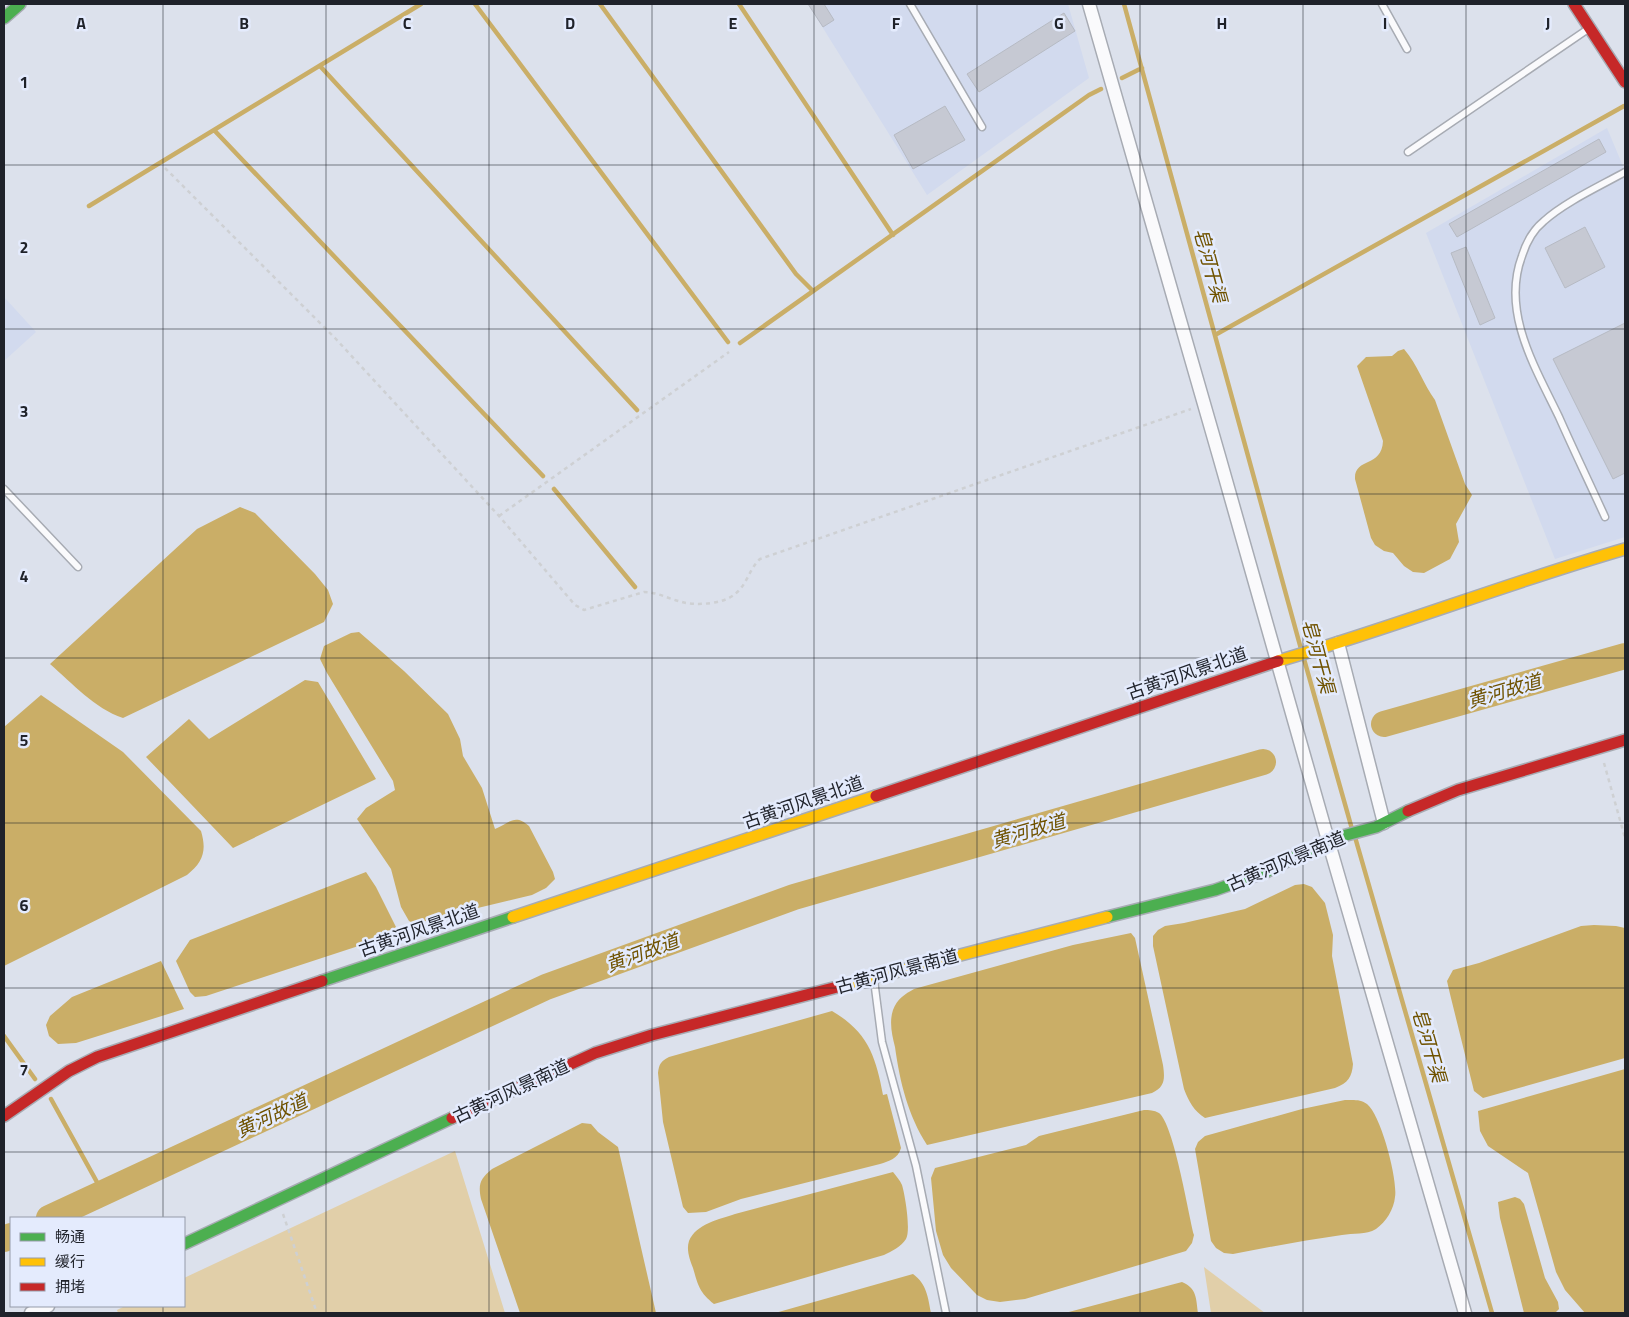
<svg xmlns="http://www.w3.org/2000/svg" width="1629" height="1317" font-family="'Titillium Web','Noto Sans SC',sans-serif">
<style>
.built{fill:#d2daee}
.green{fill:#e1cfa9}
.water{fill:#caae67}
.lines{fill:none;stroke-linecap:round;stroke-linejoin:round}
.stream{stroke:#caae67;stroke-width:4.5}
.river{stroke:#caae67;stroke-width:26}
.building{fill:#c6c9d3;stroke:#b6bac3}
.lane-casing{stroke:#a7abb3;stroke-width:9}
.street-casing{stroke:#a7abb3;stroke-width:15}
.fast-casing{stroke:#a7abb3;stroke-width:14}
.slow-casing{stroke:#a7abb3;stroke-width:14}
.jam-casing{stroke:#a7abb3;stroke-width:14}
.path{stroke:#ced0d3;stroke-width:2.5;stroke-dasharray:4 4;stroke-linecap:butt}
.lane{stroke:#fafafc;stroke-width:6}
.street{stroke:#fafafc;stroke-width:12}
.fast{stroke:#4caf50;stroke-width:11}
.slow{stroke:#ffc107;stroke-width:11}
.jam{stroke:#c62828;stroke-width:11}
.grid{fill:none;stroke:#1f222a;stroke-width:1;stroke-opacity:0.55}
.labels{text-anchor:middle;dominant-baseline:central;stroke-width:5;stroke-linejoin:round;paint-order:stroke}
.street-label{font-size:18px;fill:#1f222a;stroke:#e4ebfd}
.water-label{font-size:19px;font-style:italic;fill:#6f5200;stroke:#e4ebfd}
.grid-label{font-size:16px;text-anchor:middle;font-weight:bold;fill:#1f222a;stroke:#e4ebfd;stroke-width:5;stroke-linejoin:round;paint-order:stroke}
</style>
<rect width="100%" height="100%" fill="#dce1ec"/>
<path class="built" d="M808,4h260l21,74 -162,117z
M1607,128l18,43v366l-70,22 -129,-326z
M4,297l32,35 -32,29z"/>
<path class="green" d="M455,1151l50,162h-387l-1,-3 8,-4h59v-28z
M1204,1267l61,46h-54z"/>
<path class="water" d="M1404,349c14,16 19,35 31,51l30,84 7,11 -16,29 3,18 -9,17 -26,14 -11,-1 -9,-6 -11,-13 -9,-2 -9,-6 -4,-7 -16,-59c-1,-22 27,-11 28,-38l-26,-75 9,-9 26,-1 6,-5z
M240,507l15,6 60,61 13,16 5,14 -9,18 -201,96c-29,-10 -50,-34 -73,-54l147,-135z
M359,632l45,39 44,43 12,25 3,17 19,32 13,41c14,-6 20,-16 34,-3l24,46 2,7 -9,9 -14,7 -96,23 -21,6 -6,-3 -8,-14 -10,-38 -34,-50 9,-11 29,-18 -2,-9 -66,-108 -7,-14 4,-13 27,-13z
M305,680l13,2 58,97 -143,69 -87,-91 43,-38 20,20z
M41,695l82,57 78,79c6,20 2,31 -14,44l-183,91v-239z
M366,872l10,15 20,40 -4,8 -186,61 -11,1 -5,-5 -14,-31 14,-21z
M1304,884l8,3 13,16 8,32 -1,21 21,108c-1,13 -5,19 -18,24l-130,30c-11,-7 -16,-16 -21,-29l-31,-143v-10l5,-6 7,-4 19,-3 61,-14 50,-24z
M1594,925l22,1 9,2v130l-142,40 -9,-7 -24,-97 -3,-13 6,-11 26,-7 102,-37z
M1131,933l4,5 28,127c2,14 2,22 -11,28l-225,52c-19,-30 -27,-62 -32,-98 -3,-12 -6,-25 -2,-37 4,-11 12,-16 21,-21l159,-44z
M161,961l23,48 -108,34 -18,1 -9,-8 -3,-11 4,-9 22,-19z
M832,1011c36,21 44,46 51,84l4,-1 14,54c-3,11 -12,13 -21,16l-139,35 -35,13 -18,1 -5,-6 -20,-85 -5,-49c1,-9 3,-12 11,-16z
M1625,1069v244h-40l-20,-23 -9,-18 -28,-99 -40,-27 -8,-15 -2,-20z
M1345,1100c8,0 16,-1 22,4 14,11 31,76 28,93 -1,12 -9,25 -19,32 -10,6 -23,4 -34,6 -36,5 -73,12 -109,19l-9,-1 -8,-5 -5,-7 -16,-92 3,-7 7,-6 97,-27z
M1144,1110c5,0 10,0 15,3 15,12 29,99 35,122l-2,8 -6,8 -161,48 -25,3 -13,-2 -10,-5 -26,-27 -8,-13 -7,-24 -5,-53 4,-10 91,-23 13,-9z
M582,1123l9,1 7,8 20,15 38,166h-136l-39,-114c-3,-15 -1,-20 11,-30z
M893,1172c3,4 7,8 9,13 3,10 9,45 4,54 -5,8 -14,12 -22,16l-170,49c-15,-12 -16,-19 -21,-36 -3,-8 -7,-18 -4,-27 7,-17 31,-22 46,-27z
M1515,1197l5,2 4,5 21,74 13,24 1,7 -4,4h-31l-24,-95 -2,-16z
M913,1274c14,10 15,24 18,39h-156z
M1182,1282c15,6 14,17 16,31h-133z"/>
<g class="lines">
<path class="stream" d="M475,4l253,338
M600,4l196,270 17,17
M739,4l154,231
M1124,4l177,645
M320,66l317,344
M1122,78l20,-10
M214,130l329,346
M89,206l332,-202
M1215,335l409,-229
M740,343l349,-248 12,-6
M554,489l81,98
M1304,659l48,170
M1355,837l137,476
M4,1036l31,43
M51,1099l52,94"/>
<path class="river" d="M1384,724l241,-68
M49,1218l497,-231 248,-90 469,-135
M4,1239l7,-3"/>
</g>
<path class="building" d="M808,4h16l10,16 -11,7z
M1064,13l11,18 -96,61 -12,-18z
M945,106l20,34 -52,29 -19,-34z
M1599,139l7,13 -149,85 -8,-13z
M1585,227l20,40 -40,21 -20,-40z
M1466,247l29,71 -15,7 -29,-72z
M1625,323v150l-12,6 -60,-120z"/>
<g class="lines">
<defs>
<path id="lane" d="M910,4l72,123
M1382,4l25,45
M1408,152l180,-123
M4,489l74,78
M1605,517c-15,-33 -31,-66 -46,-100 -24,-50 -58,-105 -37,-161 4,-13 11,-26 22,-35 21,-19 56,-35 81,-49
M874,980l8,62 34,124 30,147"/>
<path id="street" d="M1089,4l130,452 109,384 137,473
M1338,643l46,180
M31,1313l17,-7"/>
<path id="fast" d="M4,18l16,-14
M1107,917l108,-27 51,-18 62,-32 48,-13 32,-16
M322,981l191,-64
M184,1244l268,-126"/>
<path id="slow" d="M1278,661c117,-34 230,-78 347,-112
M513,917l363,-121
M845,985l262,-68"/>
<path id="jam" d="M1574,4l51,78
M876,796l402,-135
M1408,811l50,-21 167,-50
M4,1116l65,-45 28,-14 225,-76
M452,1118l143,-65 57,-18 193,-50"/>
</defs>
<use href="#lane" class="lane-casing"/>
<use href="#street" class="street-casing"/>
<use href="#fast" class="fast-casing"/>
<use href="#slow" class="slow-casing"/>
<use href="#jam" class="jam-casing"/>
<path class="path" d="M165,168l170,170 164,178 76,89 9,5 60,-18c13,0 25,7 38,10 14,4 42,2 53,-8 12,-9 14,-25 25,-35l431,-150
M499,516l230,-164
M1604,763l21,75
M283,1214l34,99"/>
<use href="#lane" class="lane"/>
<use href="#street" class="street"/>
<use href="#fast" class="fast"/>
<use href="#slow" class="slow"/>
<use href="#jam" class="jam"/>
</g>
<path class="grid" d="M163,4v1214M326,4v1309M489,4v1309M652,4v1309M814,4v1309M977,4v1309M1140,4v1309M1303,4v1309M1466,4v1309M4,165h1621M4,329h1621M4,494h1621M4,658h1621M4,823h1621M4,988h1621M4,1152h1621M163,1306v7"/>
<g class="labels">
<g class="street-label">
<text transform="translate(1187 673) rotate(-19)">古黄河风景北道</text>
<text transform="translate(803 802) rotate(-19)">古黄河风景北道</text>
<text transform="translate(1286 861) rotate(-23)">古黄河风景南道</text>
<text transform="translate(419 930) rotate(-19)">古黄河风景北道</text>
<text transform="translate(897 971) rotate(-15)">古黄河风景南道</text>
<text transform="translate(511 1091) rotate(-25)">古黄河风景南道</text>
</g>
<g class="water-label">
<text transform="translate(1211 265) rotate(75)">皂河干渠</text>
<text transform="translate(1319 656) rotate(75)">皂河干渠</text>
<text transform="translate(1504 690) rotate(-16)">黄河故道</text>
<text transform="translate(1028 830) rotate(-16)">黄河故道</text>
<text transform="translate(642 952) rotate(-20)">黄河故道</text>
<text transform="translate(1430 1045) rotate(74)">皂河干渠</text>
<text transform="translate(271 1115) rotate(-25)">黄河故道</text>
</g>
</g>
<g class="grid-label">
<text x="81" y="29">A</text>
<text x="244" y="29">B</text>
<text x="407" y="29">C</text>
<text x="570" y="29">D</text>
<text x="733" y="29">E</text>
<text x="896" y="29">F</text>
<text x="1059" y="29">G</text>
<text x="1222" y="29">H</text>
<text x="1385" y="29">I</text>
<text x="1548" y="29">J</text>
<text x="24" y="88">1</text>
<text x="24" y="253">2</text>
<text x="24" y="417">3</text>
<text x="24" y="582">4</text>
<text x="24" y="746">5</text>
<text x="24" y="911">6</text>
<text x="24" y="1076">7</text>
</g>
<rect width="1629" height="1317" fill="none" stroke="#1f222a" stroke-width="10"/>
<rect x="10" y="1217" width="175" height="90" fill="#e4ebfd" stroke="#959ba9"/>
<rect x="20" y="1233" width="25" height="8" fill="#4caf50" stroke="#959ba9"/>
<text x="55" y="1242" font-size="15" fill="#1f222a">畅通</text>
<rect x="20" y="1258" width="25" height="8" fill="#ffc107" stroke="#959ba9"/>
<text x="55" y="1267" font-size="15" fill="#1f222a">缓行</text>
<rect x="20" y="1283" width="25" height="8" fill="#c62828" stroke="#959ba9"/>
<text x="55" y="1292" font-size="15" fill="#1f222a">拥堵</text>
</svg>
